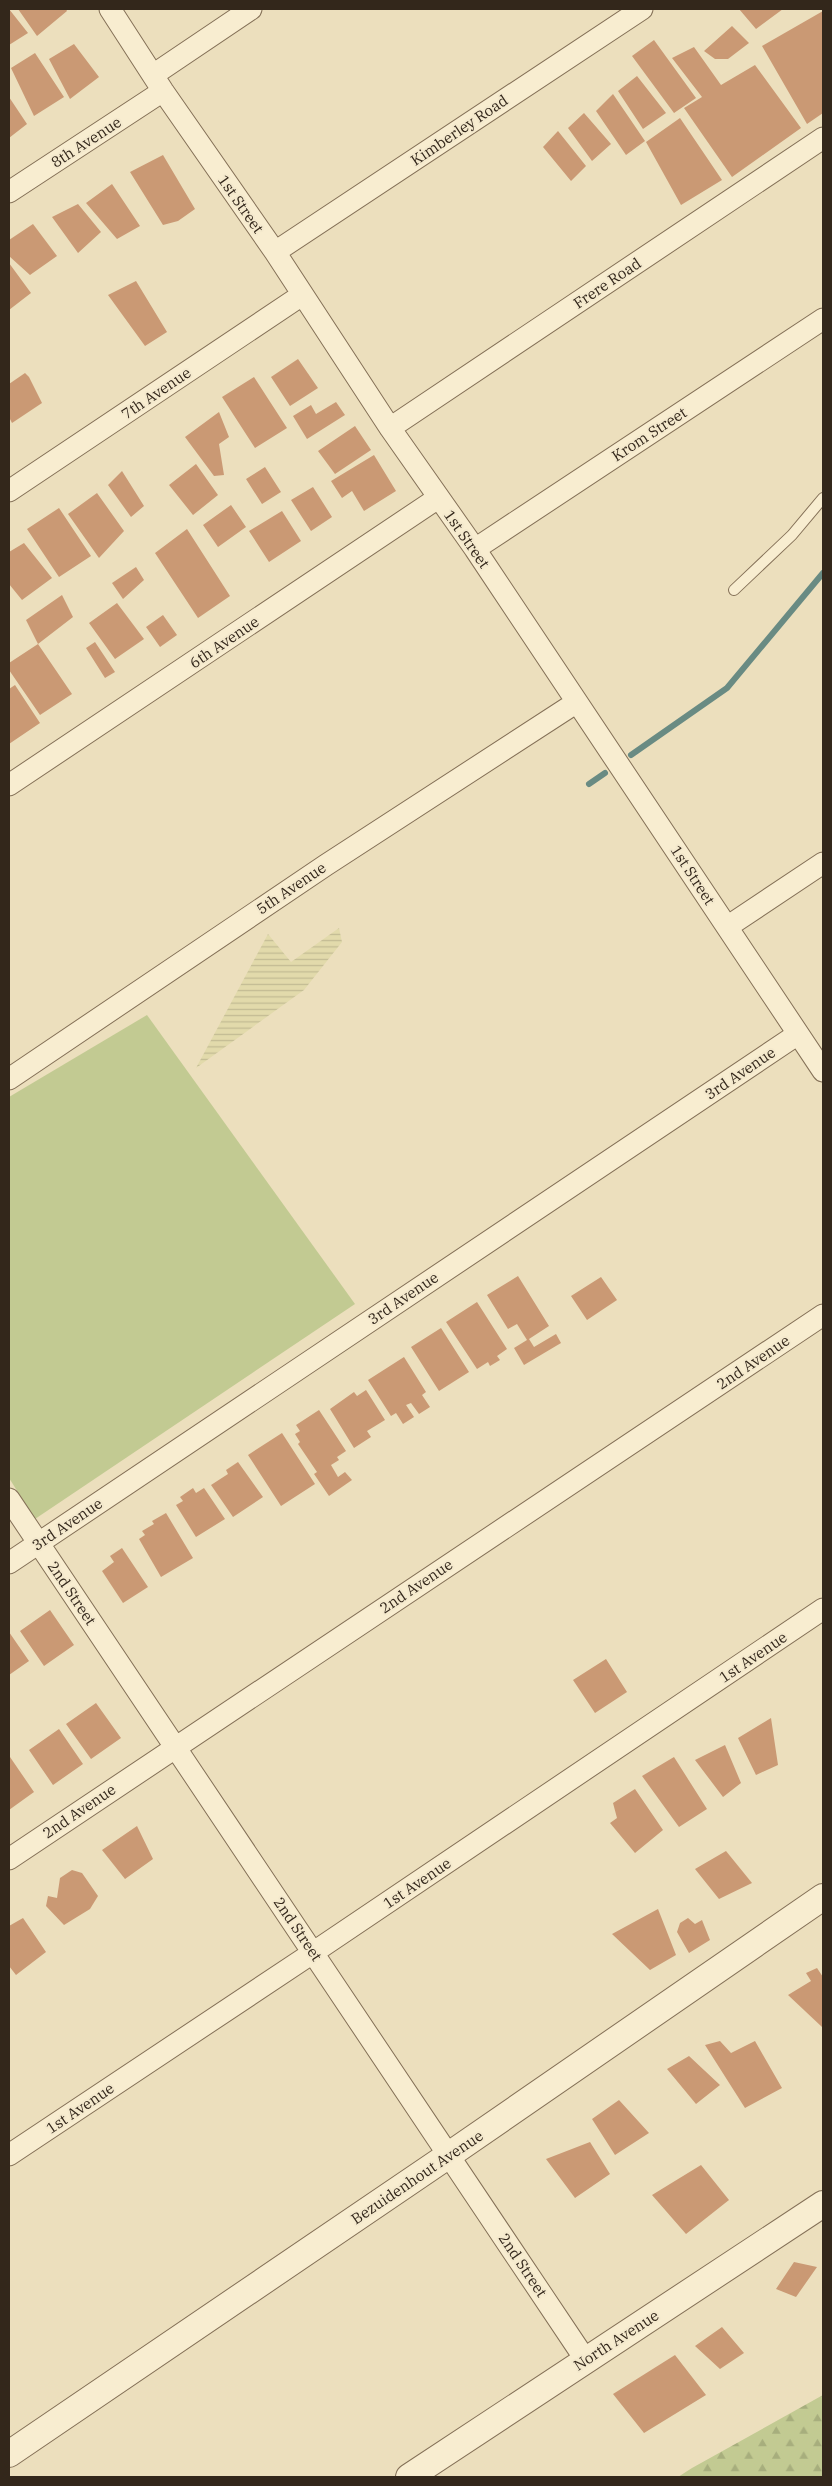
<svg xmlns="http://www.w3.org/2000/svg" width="832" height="2486" font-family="'IBM Plex Serif',serif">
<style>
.farmland{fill:url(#farmland-rules)}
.forest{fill:url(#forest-firs)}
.park{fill:#c2ca92}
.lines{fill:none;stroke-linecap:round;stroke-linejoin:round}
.stream{stroke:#698b83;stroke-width:6}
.building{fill:#ca9974}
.service-casing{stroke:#847057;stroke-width:12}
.minor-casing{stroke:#847057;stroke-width:23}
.tertiary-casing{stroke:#847057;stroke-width:28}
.service{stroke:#f8edd0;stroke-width:10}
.minor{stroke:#f8edd0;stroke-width:21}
.tertiary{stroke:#f8edd0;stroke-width:26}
.labels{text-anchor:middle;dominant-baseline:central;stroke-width:4;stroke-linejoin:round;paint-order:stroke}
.street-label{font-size:15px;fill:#33271b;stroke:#f4e9cd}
</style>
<defs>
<pattern id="farmland-rules" width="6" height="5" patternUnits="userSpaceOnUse" patternTransform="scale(1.25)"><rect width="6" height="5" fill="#e2daab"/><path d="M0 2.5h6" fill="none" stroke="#c2bb93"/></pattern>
<pattern id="forest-firs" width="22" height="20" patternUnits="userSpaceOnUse" patternTransform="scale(1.25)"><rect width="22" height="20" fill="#c2ca92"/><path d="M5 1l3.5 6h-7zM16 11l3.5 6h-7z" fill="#a7ae7d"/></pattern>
</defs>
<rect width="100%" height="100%" fill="#ecdfbd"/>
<path class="farmland" d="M339,928l3,14 -38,48 -108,78 72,-134 23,28z"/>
<path class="forest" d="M823,2395v82h-145l14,-9z"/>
<path class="park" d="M147,1015l208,289 -320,215 -26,-41v-381z"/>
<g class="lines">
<path class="stream" d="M631,755l96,-67 96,-115
M589,784l16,-11"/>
</g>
<path class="building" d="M9,9l19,24 -19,12z
M18,9h48l1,2 -30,25z
M739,9h44l-27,20z
M823,11v102l-16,11 -45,-78z
M732,26l17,17 -21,16h-13l-11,-8z
M654,40l42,58 -22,15 -42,-57z
M74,44l25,33 -29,22 -21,-40z
M694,47l27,38 34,-20 46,63 -69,49 -48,-69 18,-11 -30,-39z
M35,53l29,44 -30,19 -23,-48z
M637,76l29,37 -23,16 -25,-38z
M613,94l32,47 -19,14 -30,-44z
M9,97l18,27 -18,14z
M584,113l27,31 -19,17 -24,-33z
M680,118l42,62 -41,25 -35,-63z
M558,131l28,35 -15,15 -28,-34z
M163,155l32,54 -17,12 -15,4 -33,-53z
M112,184l28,42 -23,13 -31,-36z
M78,204l23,28 -23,21 -26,-36z
M33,224l24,32 -27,19 -21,-19v-16z
M9,263l22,30 -22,17z
M136,281l31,51 -22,14 -37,-51z
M298,359l20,29 -28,18 -19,-29z
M25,373l4,4 13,26 -30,20 -3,-6v-33z
M254,377l33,51 -32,20 -33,-51z
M336,402l9,13 -38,24 -14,-23 18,-11 5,9z
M219,412l10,25 -10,7 5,31 -10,1 -29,-39z
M355,426l16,24 -36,24 -17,-23z
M374,455l22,36 -32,20 -12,-20 -10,7 -11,-17z
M196,464l22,31 -25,20 -24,-30z
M265,467l16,25 -19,12 -16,-25z
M122,471l22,35 -13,11 -23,-32z
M313,487l19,30 -21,14 -20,-31z
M97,493l27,38 -25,27 -31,-44z
M231,505l15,22 -28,20 -15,-22z
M59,508l32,48 -32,21 -32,-48z
M282,511l19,30 -32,21 -20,-31z
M187,529l43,67 -32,22 -43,-65z
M24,543l28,35 -30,22 -13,-16v-32z
M136,567l8,13 -21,19 -11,-16z
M62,595l11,22 -35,27 34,50 -32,21 -31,-45v-7l29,-19 -12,-24z
M117,603l27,36 -29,20 -26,-36z
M163,615l14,20 -17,12 -14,-20z
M95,642l20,30 -10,6 -19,-30z
M15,685l25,38 -31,21v-55z
M518,1276l31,50 -20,13 5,8 22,-13 5,9 -37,22 -10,-17 13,-8 -10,-16 -9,5 -21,-34z
M601,1277l16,23 -30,20 -16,-24z
M477,1302l30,47 -10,7 3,4 -10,6 -2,-4 -11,7 -31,-47z
M441,1328l28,44 -30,19 -28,-44z
M404,1357l22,35 -4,3 8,12 -11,7 -8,-11 -5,2 8,12 -11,7 -7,-11 -5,3 -23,-36z
M366,1390l19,30 -18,11 4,6 -17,11 -24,-39 24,-17 3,4z
M319,1410l27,41 -9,6 2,3 -8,5 7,12 7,-5 7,8 -23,16 -15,-22 3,-2 -19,-28 2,-2 -5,-8 5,-3 -4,-6z
M282,1433l33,51 -34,22 -33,-51z
M238,1462l25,35 -30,20 -22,-32 17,-11 -2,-4z
M193,1488l3,5 8,-5 21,31 -29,18 -20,-32 7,-4 -3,-4z
M166,1513l27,45 -32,19 -22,-38 6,-4 -3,-4 12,-7 -2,-3z
M122,1548l26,39 -25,16 -21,-32 12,-9 -4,-6z
M50,1610l24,35 -30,21 -24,-35z
M9,1632l20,29 -20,14z
M606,1659l21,33 -32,21 -22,-33z
M96,1703l25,35 -30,21 -25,-35z
M771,1718l7,47 -22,10 -18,-37z
M59,1729l24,35 -30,21 -24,-35z
M725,1745l16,38 -18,14 -28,-37z
M10,1757l24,35 -25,18v-52z
M674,1757l33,52 -28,18 -37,-51z
M635,1789l28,41 -28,23 -25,-30 7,-5 -4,-15z
M137,1826l16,33 -28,20 -23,-29z
M726,1851l26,32 -33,16 -24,-30z
M72,1870l10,3 16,23 -8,13 -26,16 -18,-19 2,-10 9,2 3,-20z
M658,1909l18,46 -26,15 -38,-36z
M23,1918l23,34 -30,23 -7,-9v-40z
M688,1918l7,6 7,-4 8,20 -21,13 -12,-21 3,-9z
M817,1968l6,9 -1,50 -34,-32 23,-14 -5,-8z
M720,2041l11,12 24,-12 27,47 -37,20 -40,-63z
M689,2056l31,29 -24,19 -29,-35z
M619,2100l30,33 -34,22 -23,-36z
M590,2142l20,32 -35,24 -29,-39z
M701,2165l28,35 -43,34 -34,-39z
M794,2262l23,5 -21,30 -20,-8z
M722,2327l22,26 -24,16 -25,-23z
M675,2355l31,40 -62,38 -31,-39z"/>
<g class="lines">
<defs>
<path id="service" d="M734,590l58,-55 31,-37"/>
<path id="minor" d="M110,9l53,82 112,161 115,176 85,121 348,522
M153,75l98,-66
M9,192l154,-101
M275,252l367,-243
M390,428l433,-290
M9,491l293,-196
M475,549l348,-230
M9,785l429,-287
M727,927l96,-64
M9,1079l317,-214 251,-163
M9,1499l576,860
M9,1563l789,-529
M9,1859l814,-544
M9,2155l305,-203 509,-343"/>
<path id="tertiary" d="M9,2454l440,-299 374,-258
M409,2477l414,-273"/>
</defs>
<use href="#service" class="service-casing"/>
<use href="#minor" class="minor-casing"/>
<use href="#tertiary" class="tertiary-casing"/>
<use href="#service" class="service"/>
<use href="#minor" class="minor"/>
<use href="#tertiary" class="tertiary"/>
</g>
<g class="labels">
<g class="street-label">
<text transform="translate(459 130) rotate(-34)">Kimberley Road</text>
<text transform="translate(86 142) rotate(-33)">8th Avenue</text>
<text transform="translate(241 204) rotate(55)">1st Street</text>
<text transform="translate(607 283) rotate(-34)">Frere Road</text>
<text transform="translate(156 393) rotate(-34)">7th Avenue</text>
<text transform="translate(649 434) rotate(-33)">Krom Street</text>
<text transform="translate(467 539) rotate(55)">1st Street</text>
<text transform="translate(224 642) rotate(-34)">6th Avenue</text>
<text transform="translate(693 875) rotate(57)">1st Street</text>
<text transform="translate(291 888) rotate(-34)">5th Avenue</text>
<text transform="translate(740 1073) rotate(-34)">3rd Avenue</text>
<text transform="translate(403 1298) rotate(-34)">3rd Avenue</text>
<text transform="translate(753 1362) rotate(-34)">2nd Avenue</text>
<text transform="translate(67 1524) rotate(-34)">3rd Avenue</text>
<text transform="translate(416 1586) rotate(-34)">2nd Avenue</text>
<text transform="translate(72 1593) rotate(56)">2nd Street</text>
<text transform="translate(753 1657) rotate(-34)">1st Avenue</text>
<text transform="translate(79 1811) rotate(-34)">2nd Avenue</text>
<text transform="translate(417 1883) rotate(-34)">1st Avenue</text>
<text transform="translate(298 1929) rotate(56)">2nd Street</text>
<text transform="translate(80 2108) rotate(-34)">1st Avenue</text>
<text transform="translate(417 2177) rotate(-34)">Bezuidenhout Avenue</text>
<text transform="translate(523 2265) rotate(56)">2nd Street</text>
<text transform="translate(616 2340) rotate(-33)">North Avenue</text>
</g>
</g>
<rect width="832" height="2486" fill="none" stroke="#33271b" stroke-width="20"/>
</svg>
